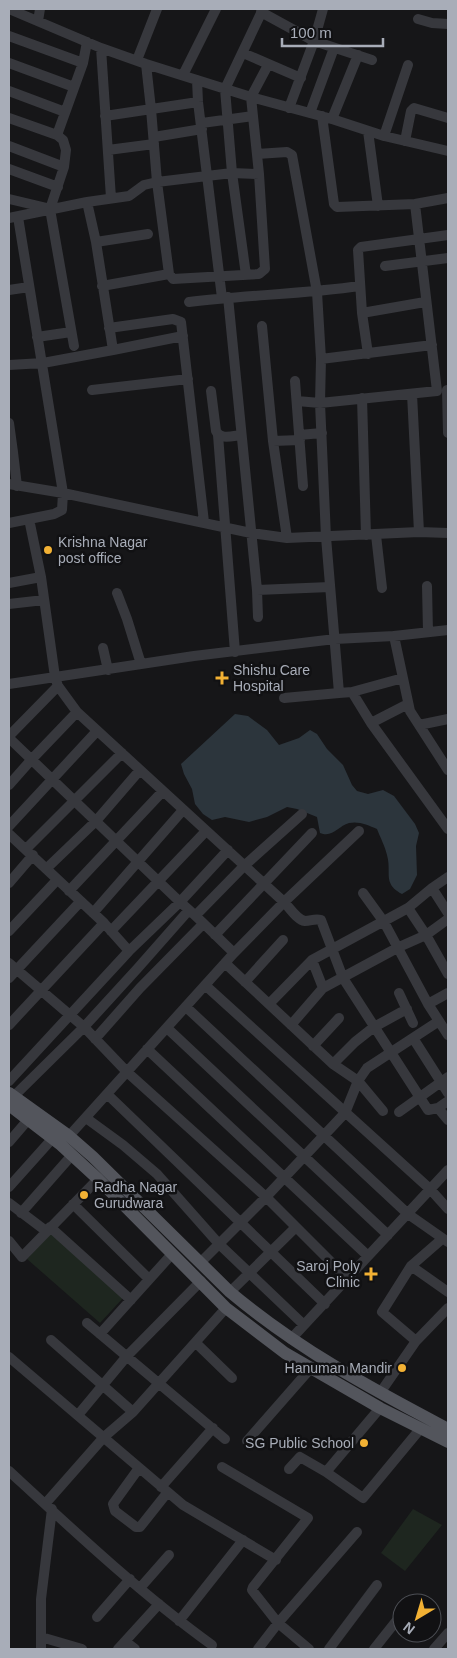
<svg xmlns="http://www.w3.org/2000/svg" width="457" height="1658" font-family="Helvetica,sans-serif">
<style>
.green{fill:#1e261f}
.water{fill:#2c353c}
.lines{fill:none;stroke-linecap:round;stroke-linejoin:round}
.minor{stroke:#37383d;stroke-width:10}
.major{stroke:#53555c;stroke-width:12}
.poi-dot{fill:#f2b134;stroke:#111113;stroke-width:2}
.labels{text-anchor:middle;dominant-baseline:central;stroke-width:5;stroke-linejoin:round;paint-order:stroke}
.poi-label{font-size:14px;fill:#a8adb8;stroke:#111113;text-anchor:start}
</style>
<rect width="100%" height="100%" fill="#161618"/>
<path class="green" d="M50,1233l74,64 -24,26 -73,-64z
M413,1509l29,16 -37,46 -24,-18z"/>
<path class="water" d="M235,714l13,2 19,14 12,15 20,-7 11,-8 7,4 10,15 16,16 9,20 5,6 11,3 15,-4 11,6 21,28 4,9 -3,13 1,29 -7,14 -8,5c-20,-11 -10,-21 -15,-39 -2,-9 -7,-18 -10,-26 -9,-4 -18,-8 -28,-6 -11,3 -16,15 -29,10l-3,-16 -20,-8 -10,-2 -20,10 -18,5 -24,-5 -13,3 -9,-6 -8,-10 -3,-15 -8,-15 -3,-10z"/>
<g class="lines">
<path class="minor" d="M9,9l92,39 45,16 105,33 81,22 52,17 64,15
M261,12l53,29 58,19
M418,19l14,4 16,1
M38,21l2,-12
M9,36l74,27
M101,48l10,150
M243,53l58,25
M137,60l20,-51
M9,63l65,24
M146,64l5,45 6,73 12,92 4,5 86,-5 6,-5 -6,-95 -8,-77 17,-32
M183,75l33,-66
M197,80l1,22 24,196
M9,91l56,21
M289,108l25,-67 9,-32
M310,113l24,-65
M105,116l93,-14
M322,116l11,81 1,7 3,3 78,-3 33,-6
M9,118l48,17 6,5 3,10 -2,17 -14,42 24,137
M332,119l26,-64
M202,123l51,-7
M368,131l10,75
M57,135l26,-72 4,-21
M384,136l24,-71
M154,137l48,-8
M405,141l6,-30 3,-3 34,10
M9,146l55,21
M108,150l46,-6
M257,154l30,-2 5,3 25,137 4,67 -1,44 6,134 13,156 13,-1 51,-14
M9,169l49,18
M9,199l38,9
M18,217l45,276 -1,17 -8,4 -25,5
M9,218l78,-16 42,-6 15,-11 13,-3 75,-9 27,1
M96,242l52,-8
M385,266l63,-8
M246,275l-14,-102 -7,-84 38,-80
M102,286l67,-12
M9,290l20,-3
M228,297l29,293 1,27
M189,302c57,-7 114,-8 171,-16
M362,313l63,-11
M262,326l11,115 14,97
M109,328l64,-9 8,3 23,200
M37,337l34,-5
M113,350l70,-14
M368,354l-6,-41 -4,-63 3,-3 87,-12
M321,359l111,-14
M9,365l34,-2 70,-13 -17,-108 -9,-40
M295,381l8,105
M92,390l96,-11
M447,390l1,43
M211,391l5,40c4,9 16,5 25,4
M412,394l7,138
M362,398l4,137
M297,401l23,2 117,-12 -22,-187
M9,423l4,29
M218,435l17,217
M299,435l23,-2
M273,441l27,-1
M9,450l4,2 4,34
M9,484l54,9 188,40 36,5 132,-6 29,1
M9,523l20,-4 12,58 14,100 3,9 19,26 207,190c5,5 13,18 21,19 6,0 10,-3 16,-1l22,58 85,132 10,-2
M376,535l6,53
M9,583l32,-6
M427,586l1,46
M257,590l73,-3
M117,593l10,26 14,45
M9,604l35,-4
M394,636l16,75 38,59
M103,648l5,22
M9,684l185,-28 141,-17 59,-3 54,-6
M352,692l19,31 77,106
M284,698l55,-5
M371,723l37,-19
M419,725l29,-6
M9,736l49,-50
M9,738l171,164c19,16 36,34 54,51
M9,785l23,-26 45,-47
M9,826l88,-95
M9,834l95,89 25,28
M26,849l96,-96
M47,868l49,-47 44,-51
M9,883l24,-28
M432,888l16,-11
M69,891l94,-100
M363,893l21,29 44,82 20,31
M93,913l90,-103
M448,913l-16,-25 -24,20 18,27 22,39
M196,915l48,-49 58,-52
M9,931l48,-51
M111,931l95,-100
M215,935l97,-102
M312,960l11,28
M9,963l75,64 43,45 139,125 81,81
M225,963l108,101 25,17 25,30
M9,978l71,-76
M245,982l38,-42
M205,985l225,204 18,20
M399,993l14,30
M269,1004l43,-44 96,-52
M428,1004l20,-11
M186,1007l222,207 40,28
M9,1025l95,-102
M291,1025l32,-37 76,-41 27,-12 22,-16
M167,1028l221,207
M413,1038l35,55
M95,1039l45,-51 63,-64
M313,1046l26,-28
M147,1049l221,207
M333,1064l22,-22 19,-15 33,-18
M9,1081l120,-130 51,-49 48,-52
M107,1094l218,210
M10,1100l74,-73 53,-58 52,-59
M448,1101l-10,7 10,12
M399,1112l49,-35
M86,1118l37,27 34,29 62,70 85,81
M69,1136l165,-183 50,-51 75,-71
M9,1142l18,-21
M9,1187l43,-48
M9,1203l37,28
M73,1204l76,75
M21,1213l51,-58
M50,1227l81,73
M442,1239l-31,27 37,26
M9,1241l13,16 76,-78
M200,1263l66,-66 79,-84 13,-32 9,-13 72,-47
M411,1266l-29,46 34,29
M230,1292l66,-65
M87,1323l138,116
M100,1334l72,-80
M291,1339l157,-169
M51,1340l82,72
M196,1343l36,35
M9,1357l174,148 93,55
M380,1393l36,-52 32,-33
M380,1408l-54,64 37,26 58,-70
M78,1415l49,-59 74,-75
M247,1441l64,-73
M222,1467l86,51 -55,69 -1,3 26,33 31,26
M139,1468l-26,36 2,7 21,16h4l27,-34
M289,1469l11,-12 26,15
M9,1471c65,60 131,122 203,174
M161,1487l52,-59
M45,1504l59,-67 29,-25 93,-104
M140,1588l29,-33
M97,1617l33,-38
M179,1621l64,-81
M41,1637l41,12
M126,1642l9,7
M41,1649v-50l11,-90
M118,1649l41,-45
M258,1649l20,-26 79,-91
M329,1649l48,-64
M374,1649l27,-34
M434,1649l14,-16"/>
<path class="major" d="M9,1093l60,43 24,21 137,135c68,57 140,96 218,137
M9,1105l52,40 37,34 128,129 59,45 95,55 68,34"/>
</g>
<g class="poi-dot">
<circle cx="48" cy="550" r="5"/>
<path d="M219.5 670.5h5v5h5v5h-5v5h-5v-5h-5v-5h5z"/>
<circle cx="84" cy="1195" r="5"/>
<path d="M368.5 1266.5h5v5h5v5h-5v5h-5v-5h-5v-5h5z"/>
<circle cx="402" cy="1368" r="5"/>
<circle cx="364" cy="1443" r="5"/>
</g>
<g class="labels">
<g class="poi-label">
<text x="58" y="542">Krishna Nagar<tspan x="58" dy="16">post office</tspan></text>
<text x="233" y="670">Shishu Care<tspan x="233" dy="16">Hospital</tspan></text>
<text x="94" y="1187">Radha Nagar<tspan x="94" dy="16">Gurudwara</tspan></text>
<text x="360" y="1266" text-anchor="end">Saroj Poly<tspan x="360" dy="16">Clinic</tspan></text>
<text x="392" y="1368" text-anchor="end">Hanuman Mandir</text>
<text x="354" y="1443" text-anchor="end">SG Public School</text>
</g>
</g>
<rect width="457" height="1658" fill="none" stroke="#a8adb8" stroke-width="20"/>
<g transform="translate(417 1618) rotate(218)"><circle r="24" fill="#111113" stroke="#4d4f55"/>
<path d="M0-4L9 19L0 12L-9 19Z" fill="#f2b134"/>
<text y="-8" font-size="14" font-weight="bold" text-anchor="middle" fill="#a8adb8">N</text>
</g>
<path d="M282 38v8h101v-8" fill="none" stroke="#a8adb8" stroke-width="2.5"/>
<text x="290" y="38" font-size="15" fill="#a8adb8" stroke="#111113" stroke-width="4" paint-order="stroke">100 m</text>
</svg>
